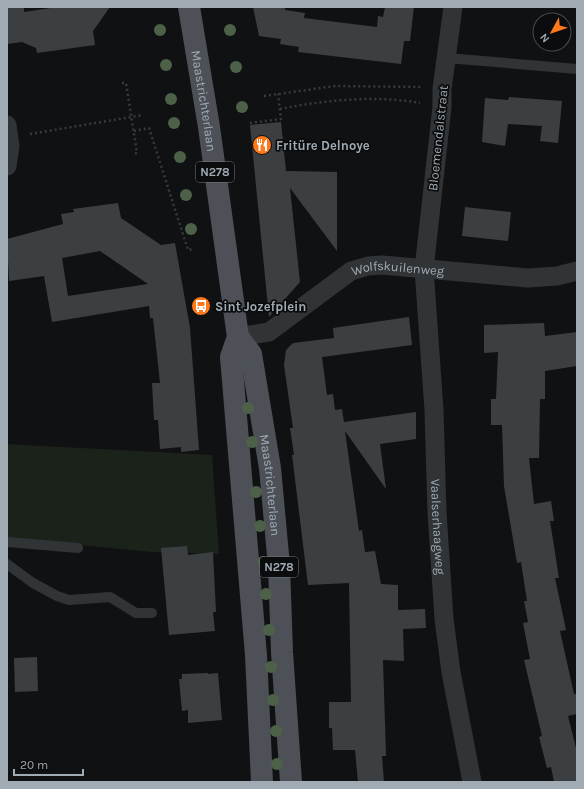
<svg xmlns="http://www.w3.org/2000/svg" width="584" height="789" font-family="Karla,sans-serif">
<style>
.green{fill:#1b221a}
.building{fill:#3c3f42;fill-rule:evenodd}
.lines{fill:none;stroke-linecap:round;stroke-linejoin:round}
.path{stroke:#373b3f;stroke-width:2.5;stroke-dasharray:2 3;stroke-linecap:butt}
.lane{stroke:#313437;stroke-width:10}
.street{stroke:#313437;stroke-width:19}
.primary{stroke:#4d5157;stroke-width:22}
.tree{fill:#4c6148}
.labels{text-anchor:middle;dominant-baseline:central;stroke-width:3.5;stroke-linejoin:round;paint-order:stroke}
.shield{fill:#0b0c0d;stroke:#737b82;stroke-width:1}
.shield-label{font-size:12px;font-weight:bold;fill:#a0abb4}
.street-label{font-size:13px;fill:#a0abb4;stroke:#0b0c0d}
.poi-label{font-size:13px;font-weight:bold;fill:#a0abb4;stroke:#0b0c0d;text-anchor:start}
</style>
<rect width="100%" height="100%" fill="#101112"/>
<path class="green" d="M7,444l205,11 7,99 -67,-2 -145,-14z"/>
<path class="building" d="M7,7h17v5l33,-5h53l-17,24 2,14 -58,8 -1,-5 -14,-6 -15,2z
M253,7h32v3l20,3 -1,5 73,9 1,-11 5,1 2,-10h29l-4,34h-6l-3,23 -103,-12 1,-5 -19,-3 1,-5 -22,-3z
M509,97l53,4 -4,42 -18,-2 2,-15 -34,-2 -3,22 -23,-4 3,-44 23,2z
M281,122l5,49 51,1v79l-47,-63 10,94 -31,35 -19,-192z
M118,203l3,15 40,27 14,-2 15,85 9,122 -18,2v-5l-21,2 -2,-29h-4l-2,-37h8l-7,-65h-3l-1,-12 -97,16 -8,-46 -35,5 -2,-42 56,-15 -2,-10 13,-2 -1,-3zM100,251l48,33 -80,12 -6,-38z
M465,207l46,5 -3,29 -46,-5z
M409,317l3,28 -90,12 5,38 6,-1 2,16 7,-1 2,13 72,-10v27l-36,5 6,45 -41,-58 14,100 3,-1 3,22 10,-1 6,33 17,1v25l27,-1 1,19 -23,1 1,32 -21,-1 3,96h-4l2,26h-26l-3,-32h-22l-1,-22h-3v-26h22l-2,-119 -41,2 -16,-130h2l-4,-27h3l-9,-63 2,-15 7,-7 41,-5 -1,-10z
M544,323l1,13 32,-4v34l-32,5v28h-5l-1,59h-10l5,46 17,-3 3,20h-4l9,57h-4l11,52 -6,1 14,63h3v20l-9,2 9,36v30h-23l-3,-15 -4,1 -8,-31 3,-1 -18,-76 6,-1 -7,-36 5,-1 -4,-21h3l-6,-39 -4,1 -13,-77 -2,-61h-11v-26h5l2,-47 -14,1v-28z
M187,546l1,9 25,-3 3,60h-3l2,19 -46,4 -8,-87z
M37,657l1,34 -23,1 -1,-34z
M208,673v1l10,-1 4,47 -34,3v-13l-6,1 -3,-32h3v-5z"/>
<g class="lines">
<path class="path" d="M122,83h4l11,70 -3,1
M264,96l71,-10 87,1
M280,109c45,-9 95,-14 140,-6
M250,123l31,-4 -3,-25
M134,131l15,-3 39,122 5,-1
M30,134l113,-19"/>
<path class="lane" d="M447,58l130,11
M7,542l71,6
M7,564l26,19 24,13 12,4 41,-3 26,16h16"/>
<g class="street">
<path id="s1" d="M453,7l-11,82v18l-18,162 10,141 3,102 7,107 7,53 21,110"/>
<path d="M7,125l3,21 -3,20"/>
<path id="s2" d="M238,337l31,-5 82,-61 17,-5 14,-1 146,13 29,-2 20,-5"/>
</g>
<g class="primary">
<path id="s3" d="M189,7l20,120 29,210 -7,20 25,298 6,127"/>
<path id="s4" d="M238,337l13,17 19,114 9,98 3,86 9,130"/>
</g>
</g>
<g class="tree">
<circle cx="160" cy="30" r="6"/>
<circle cx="230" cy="30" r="6"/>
<circle cx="166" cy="65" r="6"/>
<circle cx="236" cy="67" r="6"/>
<circle cx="171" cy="99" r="6"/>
<circle cx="242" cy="107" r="6"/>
<circle cx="174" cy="123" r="6"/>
<circle cx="180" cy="157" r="6"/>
<circle cx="186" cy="195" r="6"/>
<circle cx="191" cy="229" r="6"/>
<circle cx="248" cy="408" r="6"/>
<circle cx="252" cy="442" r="6"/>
<circle cx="256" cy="492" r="6"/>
<circle cx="260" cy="526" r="6"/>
<circle cx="263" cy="562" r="6"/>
<circle cx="266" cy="594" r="6"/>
<circle cx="269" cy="630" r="6"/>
<circle cx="271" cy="667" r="6"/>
<circle cx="273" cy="700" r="6"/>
<circle cx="276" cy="731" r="6"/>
<circle cx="277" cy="764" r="6"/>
</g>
<defs>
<symbol id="restaurant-disc" viewBox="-11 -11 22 22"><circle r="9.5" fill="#ff791b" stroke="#0b0c0d"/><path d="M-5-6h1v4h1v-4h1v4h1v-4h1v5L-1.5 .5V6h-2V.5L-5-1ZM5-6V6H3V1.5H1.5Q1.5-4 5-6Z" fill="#fff"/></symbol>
<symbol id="bus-disc" viewBox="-11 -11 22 22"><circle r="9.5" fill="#ff791b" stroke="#0b0c0d"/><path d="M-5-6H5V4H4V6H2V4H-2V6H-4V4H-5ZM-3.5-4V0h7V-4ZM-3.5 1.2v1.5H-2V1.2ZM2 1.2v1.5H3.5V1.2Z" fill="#fff"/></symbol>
</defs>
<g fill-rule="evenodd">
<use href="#restaurant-disc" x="251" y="134" width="22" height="22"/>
<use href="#bus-disc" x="190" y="295" width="22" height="22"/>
</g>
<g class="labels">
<g class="shield">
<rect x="196" y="162" width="38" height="20" rx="3"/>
<rect x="260" y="557" width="38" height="20" rx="3"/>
</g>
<g class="shield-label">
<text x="215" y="172">N278</text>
<text x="279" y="567">N278</text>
</g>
<g class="street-label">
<text stroke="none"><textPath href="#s3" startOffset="95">Maastrichterlaan</textPath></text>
<text transform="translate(438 138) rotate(-84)">Bloemendalstraat</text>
<text stroke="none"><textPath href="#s2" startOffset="181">Wolfskuilenweg</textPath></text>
<text stroke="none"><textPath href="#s4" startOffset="154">Maastrichterlaan</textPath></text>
<text stroke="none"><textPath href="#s1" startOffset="522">Vaalserhaagweg</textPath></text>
</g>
<g class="poi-label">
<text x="276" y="145">Fritüre Delnoye</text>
<text x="215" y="306">Sint Jozefplein</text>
</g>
</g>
<rect width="584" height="789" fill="none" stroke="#a0abb4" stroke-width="16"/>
<g transform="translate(552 32) rotate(230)"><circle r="19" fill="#0b0c0d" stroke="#474c50"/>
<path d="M0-3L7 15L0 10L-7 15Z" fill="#ff791b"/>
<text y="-6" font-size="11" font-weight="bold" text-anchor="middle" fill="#a0abb4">N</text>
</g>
<path d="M14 769v6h69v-6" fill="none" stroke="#a0abb4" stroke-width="2"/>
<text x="20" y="769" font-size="12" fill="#a0abb4" stroke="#0b0c0d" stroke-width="3" paint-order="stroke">20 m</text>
</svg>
